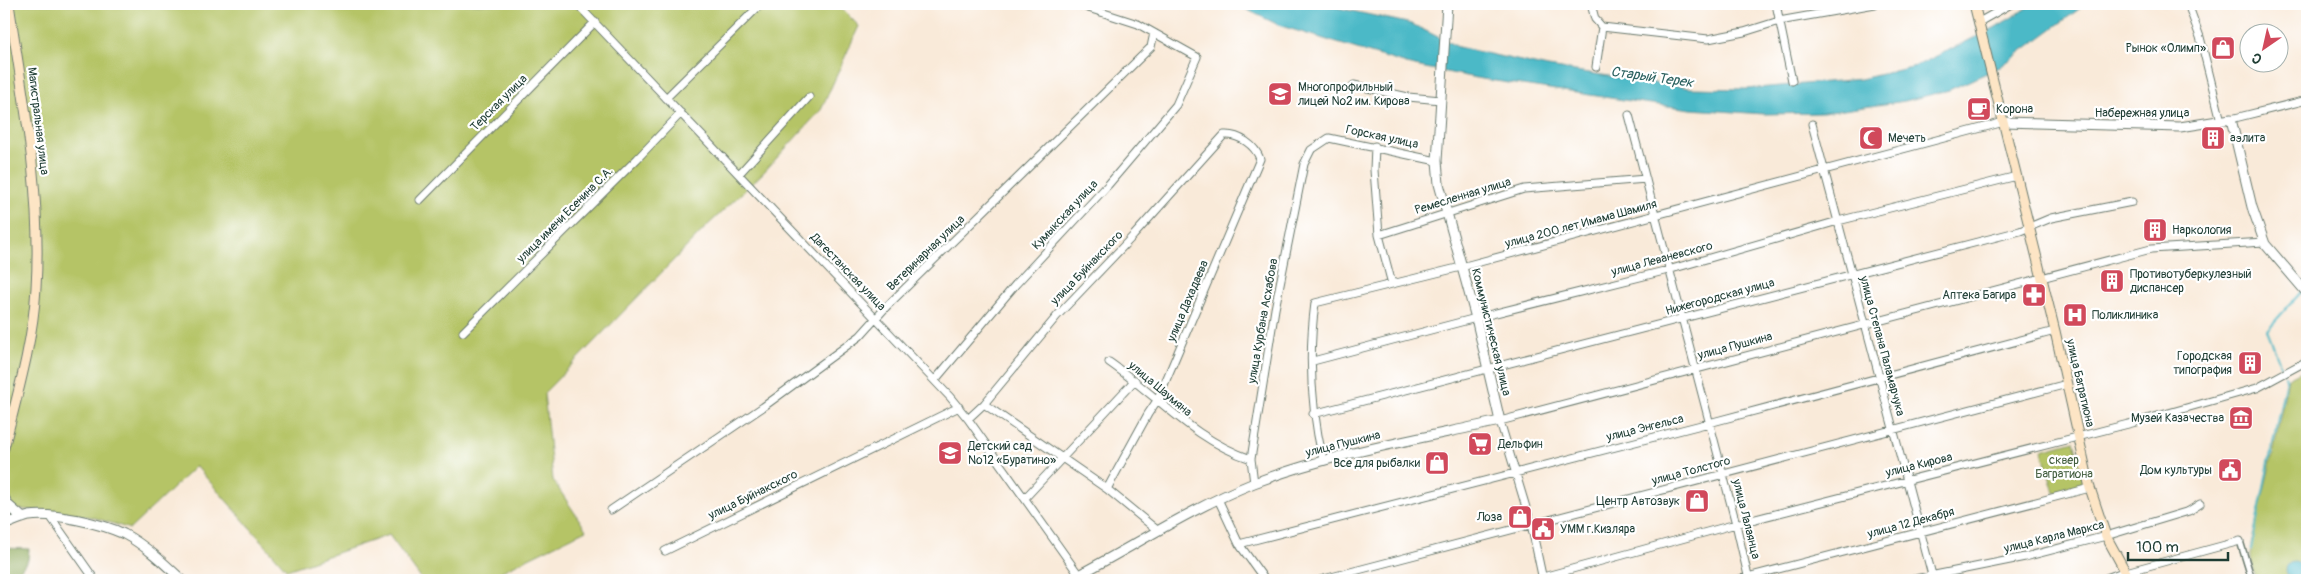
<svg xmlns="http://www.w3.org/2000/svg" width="2311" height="584" font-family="Pangolin,sans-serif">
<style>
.green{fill:#b5c466;stroke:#6a804d}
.forest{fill:#90aa5b;stroke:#587448}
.water{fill:#4cb9c7;stroke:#367b7e}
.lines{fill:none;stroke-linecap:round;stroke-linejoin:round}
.stream{stroke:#4cb9c7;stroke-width:2}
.pedestrian-casing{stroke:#6b7a6e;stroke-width:8}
.minor-casing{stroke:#6b7a6e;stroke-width:9}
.tertiary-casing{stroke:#6b7a6e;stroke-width:11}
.secondary-casing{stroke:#6b7a6e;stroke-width:11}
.pedestrian{stroke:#fff;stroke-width:5}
.minor{stroke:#fff;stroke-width:7}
.tertiary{stroke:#fff;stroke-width:9}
.secondary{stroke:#fde5c5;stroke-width:9}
.labels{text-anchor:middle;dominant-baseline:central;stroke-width:4.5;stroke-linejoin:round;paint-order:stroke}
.poi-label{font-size:12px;fill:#1f3d34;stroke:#fff;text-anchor:start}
.street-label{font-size:12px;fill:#1f3d34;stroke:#fff}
.park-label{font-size:12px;fill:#445f40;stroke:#fff}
.water-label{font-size:14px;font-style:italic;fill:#2c6260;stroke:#fff}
</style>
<rect width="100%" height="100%" fill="#fff"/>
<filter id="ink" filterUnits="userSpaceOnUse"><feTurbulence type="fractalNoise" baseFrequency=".02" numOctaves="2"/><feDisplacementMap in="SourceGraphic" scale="10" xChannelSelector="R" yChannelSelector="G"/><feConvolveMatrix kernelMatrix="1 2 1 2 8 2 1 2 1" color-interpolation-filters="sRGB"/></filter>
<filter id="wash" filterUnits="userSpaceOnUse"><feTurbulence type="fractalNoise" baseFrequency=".0096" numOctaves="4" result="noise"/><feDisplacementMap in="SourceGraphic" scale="20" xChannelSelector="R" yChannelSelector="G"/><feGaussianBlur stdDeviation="1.12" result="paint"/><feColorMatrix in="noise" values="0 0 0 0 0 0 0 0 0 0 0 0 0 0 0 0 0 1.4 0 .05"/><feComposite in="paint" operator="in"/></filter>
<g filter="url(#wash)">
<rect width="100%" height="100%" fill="#f9ead9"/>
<path class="green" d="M4,4h833l22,22 -38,84 -58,63 -55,52 -164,168 9,87 33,50 -102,50h-62l-33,-45 -102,35 -91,-104 -66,63 -38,-12 -72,-8 -16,8z
M2307,368v212h-51l-5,-21v-14l22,-92 15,-75z
M2074,441l12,43 -32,9 -12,-43z"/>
<path class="forest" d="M4,548l25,1 -1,11 -15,20h-9z"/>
<path class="water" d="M1235,4h85l92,20 46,23 90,20 142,21 56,1 115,-10 55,-13 78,-38 40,-24h52l-86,63 -51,23 -44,11 -82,12 -59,1 -73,-5 -47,-6 -162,-24 -72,-14 -129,-39z
M2286 570a8 8 0 1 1 16 0a8 8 0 1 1-16 0Z"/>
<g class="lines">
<path class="stream" d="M2283,372l-16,-42 35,-39
M2251,550l35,-171 -1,-3"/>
</g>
</g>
<g filter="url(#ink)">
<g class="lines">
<defs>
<path id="pedestrian" d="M2240,541l12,39"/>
<path id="minor" d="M577,4l373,393 18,22 111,156
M1591,4l4,15 7,8 -6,40
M1776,4l16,77
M2188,4l12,33 21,84
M1979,22l32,-18
M1602,27l106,12 36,-7 35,-11 96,-17
M1354,85l54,12 33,3
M666,98l95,-94
M1629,115l107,409 13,56
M2231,119l76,-19
M1812,124l120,451
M1375,146l-1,24 5,65 13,49
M739,174l70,-77
M420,200l175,-178
M1379,235l145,-46 122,-10
M463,332l174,-173 44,-46
M1313,361l163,-43 192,-48 170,-49 179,-45
M1109,362c49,34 85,78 142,97
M935,380l81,-96 92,-99 68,-80 21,-48 -59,-33 -62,-20
M984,404l123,85 50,41
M1313,414l707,-183 31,-13 81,-16
M968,419l16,-15 73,-88 77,-81 90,-100c15,-1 31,10 36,24l-102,240 -10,15 -41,75
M1323,460c-12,-52 -15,-104 -8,-157l146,-36 543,-145
M1254,483l-3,-24 24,-150 29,-145 7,-14 18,-12 108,23
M1025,498l110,-118
M1218,499l21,45 26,36
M611,510l152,-103 97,-71 27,-30 264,-259 3,-14
M50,516l45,64
M1239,544l470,-121 346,-92
M665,551l294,-144
M2126,572l114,-31
M1320,580l747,-196
M1532,580l204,-56 404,-103 117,-33 50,-27
M1543,580l-12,-56 -31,-103 651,-172 113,-7
M1736,580l354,-92
M1910,580l115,-23 81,-21 83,-25 11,-7"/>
<path id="tertiary" d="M2004,122l176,5 51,-8 21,88 13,37 42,49
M4,497l4,8 15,13
M4,525c8,-3 17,-7 25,-9 24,-4 74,8 95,18 21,11 41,30 58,46
M1069,580c62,-32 120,-71 185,-97 79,-30 164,-44 246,-62l-24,-103 -37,-134 -2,-23 10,-157
M2104,580l22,-8"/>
<path id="secondary" d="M1974,4l81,327 35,157 16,48 24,44
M4,448c13,-52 29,-106 32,-160 6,-95 -13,-191 -27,-284"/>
</defs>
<use href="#pedestrian" class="pedestrian-casing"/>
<use href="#minor" class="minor-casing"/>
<use href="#tertiary" class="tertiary-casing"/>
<use href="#secondary" class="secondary-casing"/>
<use href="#pedestrian" class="pedestrian"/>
<use href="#minor" class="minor"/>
<use href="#tertiary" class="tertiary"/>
<use href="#secondary" class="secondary"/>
</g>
</g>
<defs>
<symbol id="shop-square" viewBox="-11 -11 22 22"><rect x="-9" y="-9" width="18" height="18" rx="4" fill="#d1495b" stroke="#fff"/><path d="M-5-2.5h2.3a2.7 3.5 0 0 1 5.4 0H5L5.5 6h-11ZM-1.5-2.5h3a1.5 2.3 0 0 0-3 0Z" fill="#fff"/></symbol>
<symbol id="school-square" viewBox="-11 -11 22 22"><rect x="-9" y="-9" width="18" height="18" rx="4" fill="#d1495b" stroke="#fff"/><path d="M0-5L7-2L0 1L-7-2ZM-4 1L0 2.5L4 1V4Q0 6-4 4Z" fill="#fff"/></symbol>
<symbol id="cafe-square" viewBox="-11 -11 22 22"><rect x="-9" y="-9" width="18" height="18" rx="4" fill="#d1495b" stroke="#fff"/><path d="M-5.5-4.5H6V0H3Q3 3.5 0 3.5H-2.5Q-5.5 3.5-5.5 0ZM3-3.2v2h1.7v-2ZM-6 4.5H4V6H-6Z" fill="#fff"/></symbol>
<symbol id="mosque-square" viewBox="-11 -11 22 22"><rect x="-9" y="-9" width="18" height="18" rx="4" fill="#d1495b" stroke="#fff"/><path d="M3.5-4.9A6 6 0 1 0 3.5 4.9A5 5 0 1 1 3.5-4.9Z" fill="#fff"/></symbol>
<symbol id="building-square" viewBox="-11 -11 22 22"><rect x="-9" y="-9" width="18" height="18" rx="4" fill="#d1495b" stroke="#fff"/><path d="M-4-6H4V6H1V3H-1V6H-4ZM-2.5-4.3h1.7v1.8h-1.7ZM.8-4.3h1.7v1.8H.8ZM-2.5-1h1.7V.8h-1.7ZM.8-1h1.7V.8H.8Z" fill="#fff"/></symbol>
<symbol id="pharmacy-square" viewBox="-11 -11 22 22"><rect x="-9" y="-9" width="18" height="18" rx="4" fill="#d1495b" stroke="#fff"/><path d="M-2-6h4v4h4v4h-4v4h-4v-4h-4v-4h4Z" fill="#fff"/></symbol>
<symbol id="hospital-square" viewBox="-11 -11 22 22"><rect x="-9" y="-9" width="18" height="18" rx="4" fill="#d1495b" stroke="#fff"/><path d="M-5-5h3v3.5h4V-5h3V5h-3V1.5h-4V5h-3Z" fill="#fff"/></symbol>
<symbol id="museum-square" viewBox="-11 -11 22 22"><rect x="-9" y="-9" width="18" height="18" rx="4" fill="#d1495b" stroke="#fff"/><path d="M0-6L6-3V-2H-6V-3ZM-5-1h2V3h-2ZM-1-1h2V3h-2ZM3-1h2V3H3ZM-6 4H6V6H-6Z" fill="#fff"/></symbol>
<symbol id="supermarket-square" viewBox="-11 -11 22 22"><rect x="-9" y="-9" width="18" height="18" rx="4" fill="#d1495b" stroke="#fff"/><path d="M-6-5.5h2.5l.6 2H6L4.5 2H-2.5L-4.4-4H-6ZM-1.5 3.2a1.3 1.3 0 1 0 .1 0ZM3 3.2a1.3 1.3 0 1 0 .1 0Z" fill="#fff"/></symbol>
<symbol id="civic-square" viewBox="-11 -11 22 22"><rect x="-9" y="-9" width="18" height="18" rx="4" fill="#d1495b" stroke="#fff"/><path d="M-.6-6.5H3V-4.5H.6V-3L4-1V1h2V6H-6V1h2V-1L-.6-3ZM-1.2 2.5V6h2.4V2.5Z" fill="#fff"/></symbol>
</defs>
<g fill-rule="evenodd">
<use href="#shop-square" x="2209" y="34" width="28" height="28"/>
<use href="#school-square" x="1266" y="80" width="28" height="28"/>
<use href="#cafe-square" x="1965" y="95" width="28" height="28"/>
<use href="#mosque-square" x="1857" y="124" width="28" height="28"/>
<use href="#building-square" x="2199" y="124" width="28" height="28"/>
<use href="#building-square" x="2141" y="216" width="28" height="28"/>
<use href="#building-square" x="2098" y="267" width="28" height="28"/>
<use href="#pharmacy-square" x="2020" y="281" width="28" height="28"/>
<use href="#hospital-square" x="2061" y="301" width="28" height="28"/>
<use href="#building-square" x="2236" y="349" width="28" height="28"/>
<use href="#museum-square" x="2227" y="404" width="28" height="28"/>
<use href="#supermarket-square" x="1466" y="430" width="28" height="28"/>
<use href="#school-square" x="936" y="439" width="28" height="28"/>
<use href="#shop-square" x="1423" y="449" width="28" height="28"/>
<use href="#civic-square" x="2216" y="456" width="28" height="28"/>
<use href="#shop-square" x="1683" y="487" width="28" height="28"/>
<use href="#shop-square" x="1506" y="503" width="28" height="28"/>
<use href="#civic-square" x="1529" y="515" width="28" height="28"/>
</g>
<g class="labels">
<g class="poi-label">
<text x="2206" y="48" text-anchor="end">Рынок «Олимп»</text>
<text x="1298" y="87">Многопрофильный<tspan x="1298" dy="14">лицей №2 им. Кирова</tspan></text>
<text x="1996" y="109">Корона</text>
<text x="1888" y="138">Мечеть</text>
<text x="2230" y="138">аэлита</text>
<text x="2172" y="230">Наркология</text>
<text x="2130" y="274">Противотуберкулезный<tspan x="2130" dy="14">диспансер</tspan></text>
<text x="2016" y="295" text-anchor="end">Аптека Багира</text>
<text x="2092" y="315">Поликлиника</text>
<text x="2232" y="356" text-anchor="end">Городская<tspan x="2232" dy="14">типография</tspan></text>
<text x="2224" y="418" text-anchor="end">Музей Казачества</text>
<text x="1498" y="444">Дельфин</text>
<text x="968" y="446">Детский сад<tspan x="968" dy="14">№12 «Буратино»</tspan></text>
<text x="1420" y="463" text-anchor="end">Все для рыбалки</text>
<text x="2212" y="470" text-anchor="end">Дом культуры</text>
<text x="1680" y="501" text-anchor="end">Центр Автозвук</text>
<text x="1502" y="517" text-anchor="end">Лоза</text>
<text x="1560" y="529">УММ г.Кизляра</text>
</g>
<g class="street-label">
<text transform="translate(499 103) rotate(-45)">Терская улица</text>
<text x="2142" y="113">Набережная улица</text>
<text transform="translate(38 121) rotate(83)">Магистральная улица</text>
<text transform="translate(1382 137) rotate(12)">Горская улица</text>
<text transform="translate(1463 196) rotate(-17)">Ремесленная улица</text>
<text transform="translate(565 215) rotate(-45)">улица имени Есенина С.А.</text>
<text transform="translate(1065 215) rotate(-47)">Кумыкская улица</text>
<text transform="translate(1581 224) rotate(-15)">улица 200 лет Имама Шамиля</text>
<text transform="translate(926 253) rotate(-44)">Ветеринарная улица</text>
<text transform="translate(1662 259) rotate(-15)">улица Леваневского</text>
<text transform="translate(1087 268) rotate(-46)">улица Буйнакского</text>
<text transform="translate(848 272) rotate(46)">Дагестанская улица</text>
<text transform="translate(1720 297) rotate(-15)">Нижегородская улица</text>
<text transform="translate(1188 301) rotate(-67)">улица Дахадаева</text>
<text transform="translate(1263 321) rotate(-80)">улица Курбана Асхабова</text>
<text transform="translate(1491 332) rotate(76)">Коммунистическая улица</text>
<text transform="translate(1735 346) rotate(-15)">улица Пушкина</text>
<text transform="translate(1882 346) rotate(75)">улица Степана Паламарчука</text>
<text transform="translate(2080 383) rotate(77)">улица Багратиона</text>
<text transform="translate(1160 389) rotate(40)">улица Шаумяна</text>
<text transform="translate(1645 428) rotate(-14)">улица Энгельса</text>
<text transform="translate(1343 444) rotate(-14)">улица Пушкина</text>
<text transform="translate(1919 465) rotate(-14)">улица Кирова</text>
<text transform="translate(1691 471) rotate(-15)">улица Толстого</text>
<text transform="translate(753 495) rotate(-26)">улица Буйнакского</text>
<text transform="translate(1746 519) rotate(76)">улица Лалаянца</text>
<text transform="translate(1911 523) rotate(-15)">улица 12 Декабря</text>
<text transform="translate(2054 537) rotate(-14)">улица Карла Маркса</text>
</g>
<g class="park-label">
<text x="2064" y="460">сквер<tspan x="2064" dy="14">Багратиона</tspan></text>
</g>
<g class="water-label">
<text transform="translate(1652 77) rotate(8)">Старый Терек</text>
</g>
</g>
<rect width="2311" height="584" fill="none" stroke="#fff" stroke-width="20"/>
<g transform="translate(2264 48) rotate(214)"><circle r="24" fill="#ffffff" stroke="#a5b1ae"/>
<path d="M0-4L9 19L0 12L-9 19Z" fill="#d1495b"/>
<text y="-8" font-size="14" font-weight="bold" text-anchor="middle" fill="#1f3d34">С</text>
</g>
<path d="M2128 552v8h100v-8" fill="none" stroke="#1f3d34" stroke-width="2.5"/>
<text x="2136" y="552" font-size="15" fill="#1f3d34" stroke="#ffffff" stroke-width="4" paint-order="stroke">100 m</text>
</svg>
